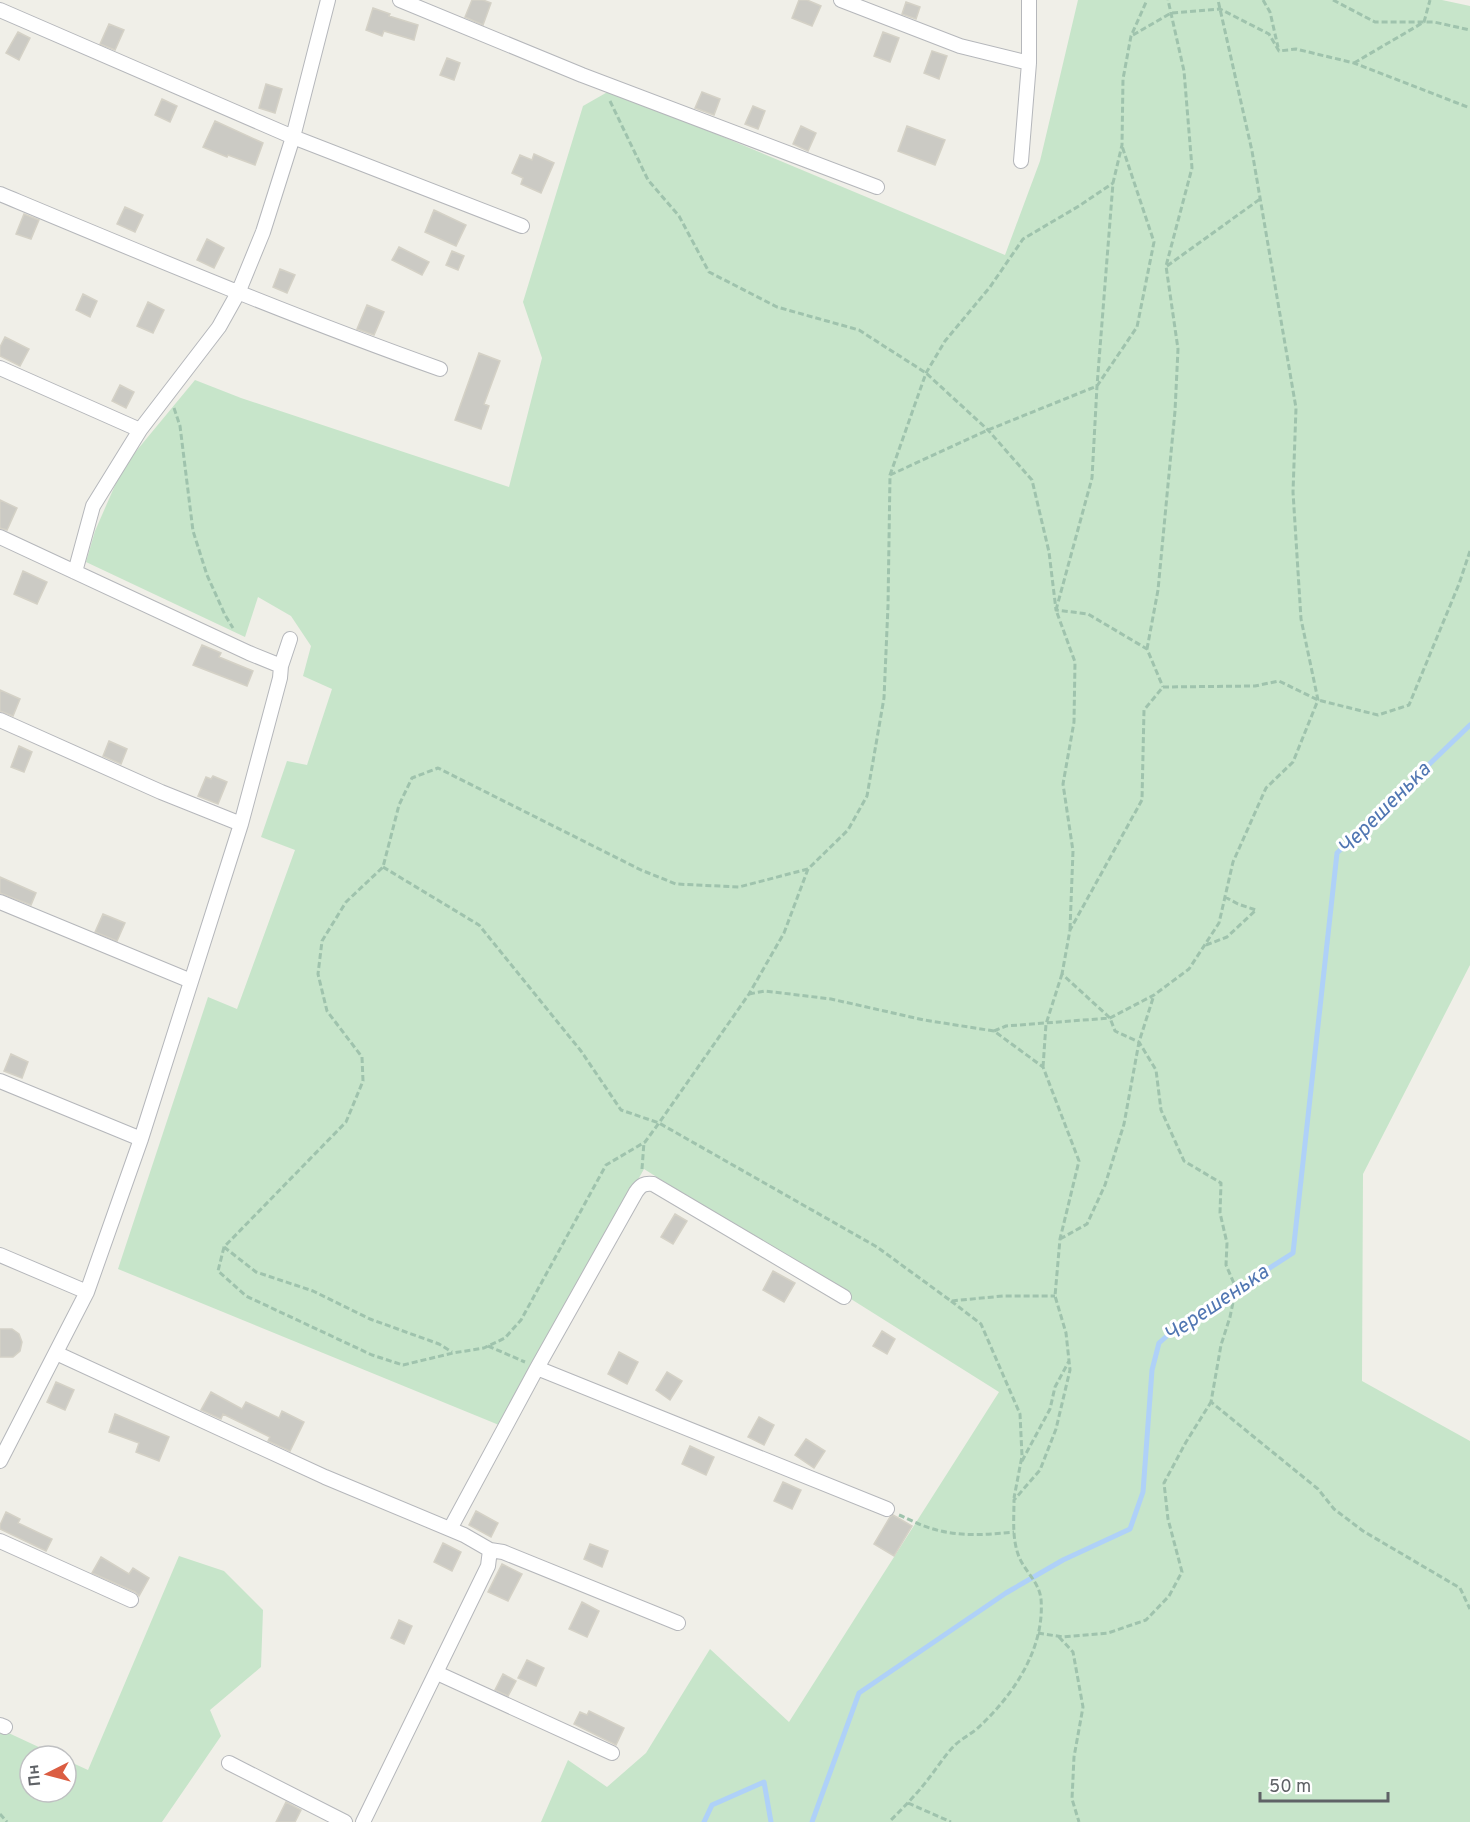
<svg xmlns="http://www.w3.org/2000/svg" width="1470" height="1822" font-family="Overpass,sans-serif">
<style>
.green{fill:#c7e5ca}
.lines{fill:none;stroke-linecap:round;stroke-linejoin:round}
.stream{stroke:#afd1f8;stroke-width:5}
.building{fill:#cbcac4;stroke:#d4d1c6;stroke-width:1.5}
.minor-casing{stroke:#b5b7bb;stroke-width:16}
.path{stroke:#9fc3ad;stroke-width:3;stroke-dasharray:6 3;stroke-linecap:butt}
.minor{stroke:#fff;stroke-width:14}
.labels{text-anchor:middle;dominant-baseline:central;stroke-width:6;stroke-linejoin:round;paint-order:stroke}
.water-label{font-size:21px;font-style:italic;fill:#5076b2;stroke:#fff}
</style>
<rect width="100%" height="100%" fill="#f0efe8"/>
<path class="green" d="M1078,0h364l28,6v959l-107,209 -1,207 108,60v381h-929l27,-62 39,27 39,-34 64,-104 79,73 210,-330 -355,-223 -145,256 -381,-156 90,-272 29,12 58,-159 -34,-13 26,-76 20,4 25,-76 -29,-13 8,-30 -20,-30 -33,-19 -13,40 -159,-75 9,-31 28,-64 72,-87 46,18 268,89 33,-129 -19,-56 60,-196 28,-16 394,165 35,-94z
M179,1556l45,15 39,39 -2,57 -51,43 11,26 -59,86h-162v-93l58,27h-28v36h36v-32l22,10z"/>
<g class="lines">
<path class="stream" d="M704,1822l8,-17 52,-23 7,40
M812,1822l47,-129 147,-100 57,-33 67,-31 13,-37 9,-122 7,-27 17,-15 117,-75 44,-400 133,-128"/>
</g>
<path class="building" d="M472,0h11l8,3 -8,22 -18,-8z
M799,0h8l14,6 -9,20 -20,-8z
M906,2l14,5 -4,12 -14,-5z
M373,8l17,6 -1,2 29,9 -4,15 -30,-9 -2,5 -16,-6z
M109,24l15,6 -9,20 -15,-6z
M18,32l12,6 -11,22 -13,-7z
M883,32l16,6 -9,24 -16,-6z
M932,51l15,5 -8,23 -15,-6z
M447,58l13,5 -6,17 -14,-5z
M266,84l16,5 -7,24 -16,-5z
M702,92l18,7 -6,16 -19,-7z
M162,99l15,7 -7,16 -15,-7z
M753,106l12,5 -7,18 -13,-5z
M215,121l48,22 -8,22 -27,-10 -1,2 -24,-10z
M801,126l15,7 -8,18 -15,-7z
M907,126l38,14 -10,25 -37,-14z
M534,154l20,9 -13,30 -20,-9 2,-6 -11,-5 8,-18 12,5z
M125,207l18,8 -8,17 -18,-8z
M434,210l32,15 -10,21 -31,-14z
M24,214l15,6 -8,19 -15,-5z
M207,239l17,9 -10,20 -17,-8z
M399,247l30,15 -7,13 -30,-15z
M452,251l12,5 -6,14 -12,-5z
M280,269l15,6 -8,18 -14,-6z
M83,294l14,7 -7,16 -14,-7z
M148,302l16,8 -11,23 -16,-7z
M367,305l17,7 -10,23 -17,-6z
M5,337l24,12 -9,17 -20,-10v-9z
M479,353l21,8 -16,43 5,2 -8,23 -26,-9z
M120,385l14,7 -8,16 -14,-7z
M0,500l17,8 -10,22 -7,-2z
M23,571l24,11 -10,22 -23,-10z
M202,645l19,8 -2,4 34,14 -6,15 -54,-21z
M0,690l20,9 -7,17 -13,-5z
M109,741l18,8 -6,15 -18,-8z
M19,746l13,6 -8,20 -13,-5z
M213,776l14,6 -9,22 -20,-8 8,-19 5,2z
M0,877l36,16 -5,12 -31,-12z
M103,914l22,9 -8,18 -22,-9z
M11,1054l17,8 -6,16 -18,-7z
M675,1214l12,7 -14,23 -12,-7z
M773,1271l22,12 -11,19 -21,-12z
M0,1329h12l7,5 3,8 -2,9 -7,6h-13z
M882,1331l13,8 -8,15 -14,-8z
M619,1352l19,10 -11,22 -19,-10z
M667,1372l15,9 -12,19 -14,-10z
M56,1382l18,8 -9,20 -18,-8z
M211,1392l31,17 4,-7 33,16 3,-7 22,11 -14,29 -22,-10 2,-4 -47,-23 -2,5 -20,-9z
M115,1414l54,23 -10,24 -23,-9 3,-9 -30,-11z
M759,1417l15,8 -10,20 -16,-8z
M806,1439l19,12 -11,17 -19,-13z
M690,1446l24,11 -8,18 -24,-11z
M783,1482l18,8 -9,19 -18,-8z
M476,1511l22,12 -7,14 -22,-12z
M6,1512l14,7 -2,4 34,16 -6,12 -46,-22v-4z
M893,1515l19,11 -18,30 -20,-12 16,-27z
M443,1543l18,9 -9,19 -18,-9z
M590,1544l18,7 -6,16 -18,-8z
M101,1557l28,17 4,-6 16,10 -10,18 -4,-4 -43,-19z
M502,1564l20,10 -14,27 -20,-9z
M582,1602l17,9 -12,26 -18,-8z
M399,1620l13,6 -8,18 -13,-6z
M527,1660l17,8 -8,18 -18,-8z
M503,1674l13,7 -8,15 -13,-6z
M589,1711l35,17 -8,17 -42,-21 6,-12 7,3z
M286,1802l15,8 -6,12h-19z"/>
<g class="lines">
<defs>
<path id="minor" d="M400,0l182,75 295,112
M841,0l119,46 69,17
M0,10l293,127 229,89
M1021,161l8,-98v-63
M0,194c146,61 291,122 440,175
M0,368l140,62
M0,537l249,116 32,13
M75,572l18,-66 47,-76 79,-103 19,-34 25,-61 30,-95 35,-137
M0,720l161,72 80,32
M0,902l191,79
M0,1081l141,58
M0,1255l87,37
M56,1353l269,124 139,58 26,15 -2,16 -125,256
M537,1368l350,141
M0,1461l87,-169 54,-153 100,-315 39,-146 1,-12 9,-27
M450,1529l87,-161 99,-176c5,-7 8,-9 17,-8l191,113
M0,1541l131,59
M490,1550l13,2 175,71
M437,1673l175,80
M0,1725l5,2
M229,1763l116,59"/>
</defs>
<use href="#minor" class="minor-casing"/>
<path class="path" d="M1263,0l7,12 8,35
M1333,0l42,22h59l36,8
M1133,35l38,-22 49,-4 49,25 10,17 17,-2 58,14 116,45
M1354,63l70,-41 6,-22
M610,101l38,79 31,36 30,56 68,35 82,23 67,43 62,57 44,50 17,72 7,58 32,4 59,35 16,38
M1167,266l93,-67
M174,408l6,18 13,105 14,44 18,40 8,13
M890,475l98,-45 109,-44 40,-59 17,-85 -32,-96
M1470,551l-11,33 -50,121 -31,10 -60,-15 -39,-19 -24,5 -92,1 -19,23 -2,90 -72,130 -8,44 48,44 5,13 24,11 17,28 5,40 23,51 37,22 -1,30 7,30 -1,22 10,23 -6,29 -9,28 -10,57 107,87 16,20 29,22 97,57 10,21
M1147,649l11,-59 17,-179 3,-62 -12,-83 26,-98 -8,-97 -16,-71
M383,867l96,58 102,126 40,59 38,13 218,124 74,54 52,-5h52
M808,869l-69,18 -63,-3 -35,-14 -203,-102 -26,10 -13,27 -16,62 -37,35 -24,39 -4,33 9,37 35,46 1,24 -17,41 -122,125 -6,24 28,25 126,59 31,10 50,-12 31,-5 21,-10 16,-18 85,-155 39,-23 14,-19 90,-129 35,-61 24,-64 40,-39 19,-34 17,-98 4,-92 2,-131 36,-102 19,-32 45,-54 33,-48 56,-33 34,-23
M1070,929l3,-78 -10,-67 11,-62 1,-60 -19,-52 36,-132 5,-92 16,-203 9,-38 1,-66 8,-43 16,-36
M1206,945l21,-8 29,-27 -18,-6 -13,-7
M749,994l16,-3 66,8 93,21 70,11 49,36 36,94 -19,78 -5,57 11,37 4,37 -14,59 -16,41 -26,30c0,18 -2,37 4,54 5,16 21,27 23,45 4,49 -27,95 -61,127 -8,8 -18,12 -26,20 -9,9 -17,22 -25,32 -12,16 -26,30 -40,44
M994,1031l12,-5 104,-8 44,-23 35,-26 30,-46 14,-61 33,-74 27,-26 25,-62 -17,-81 -8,-127 3,-84 -44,-257 -34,-151
M1043,1067l3,-43 16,-50
M642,1169l2,-27
M1060,1239l27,-15 18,-39 19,-61 15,-82 15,-47
M224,1247l32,25 57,19 57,28 69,25 13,8
M951,1301l30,23 39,90 2,42 -8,42
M488,1346l37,16
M1022,1461l28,-52 5,-22 14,-26
M899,1515c10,4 20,10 31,13 27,9 56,7 84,4
M1038,1633l25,4 45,-4 38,-13 23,-24 13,-24 -14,-53 -4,-36 22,-41 25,-40
M1059,1637l14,15 10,55 -9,50 -2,42 7,23
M908,1803l43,19
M0,1814l7,8"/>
<use href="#minor" class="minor"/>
</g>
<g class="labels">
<g class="water-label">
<text transform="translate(1385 809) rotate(-45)">Черешенька</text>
<text transform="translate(1217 1304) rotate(-34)">Черешенька</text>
</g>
</g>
<g transform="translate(48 1774) rotate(264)"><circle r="28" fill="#ffffff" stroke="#bfc0c2" stroke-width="1.5"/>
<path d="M0-4.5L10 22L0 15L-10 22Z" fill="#db5d42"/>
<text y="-9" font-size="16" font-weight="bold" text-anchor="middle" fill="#5f6266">Пн</text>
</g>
<path d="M1260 1792v9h128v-9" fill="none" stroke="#5f6266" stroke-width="3"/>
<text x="1269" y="1792" font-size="18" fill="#5f6266" stroke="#ffffff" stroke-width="4.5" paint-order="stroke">50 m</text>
</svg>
